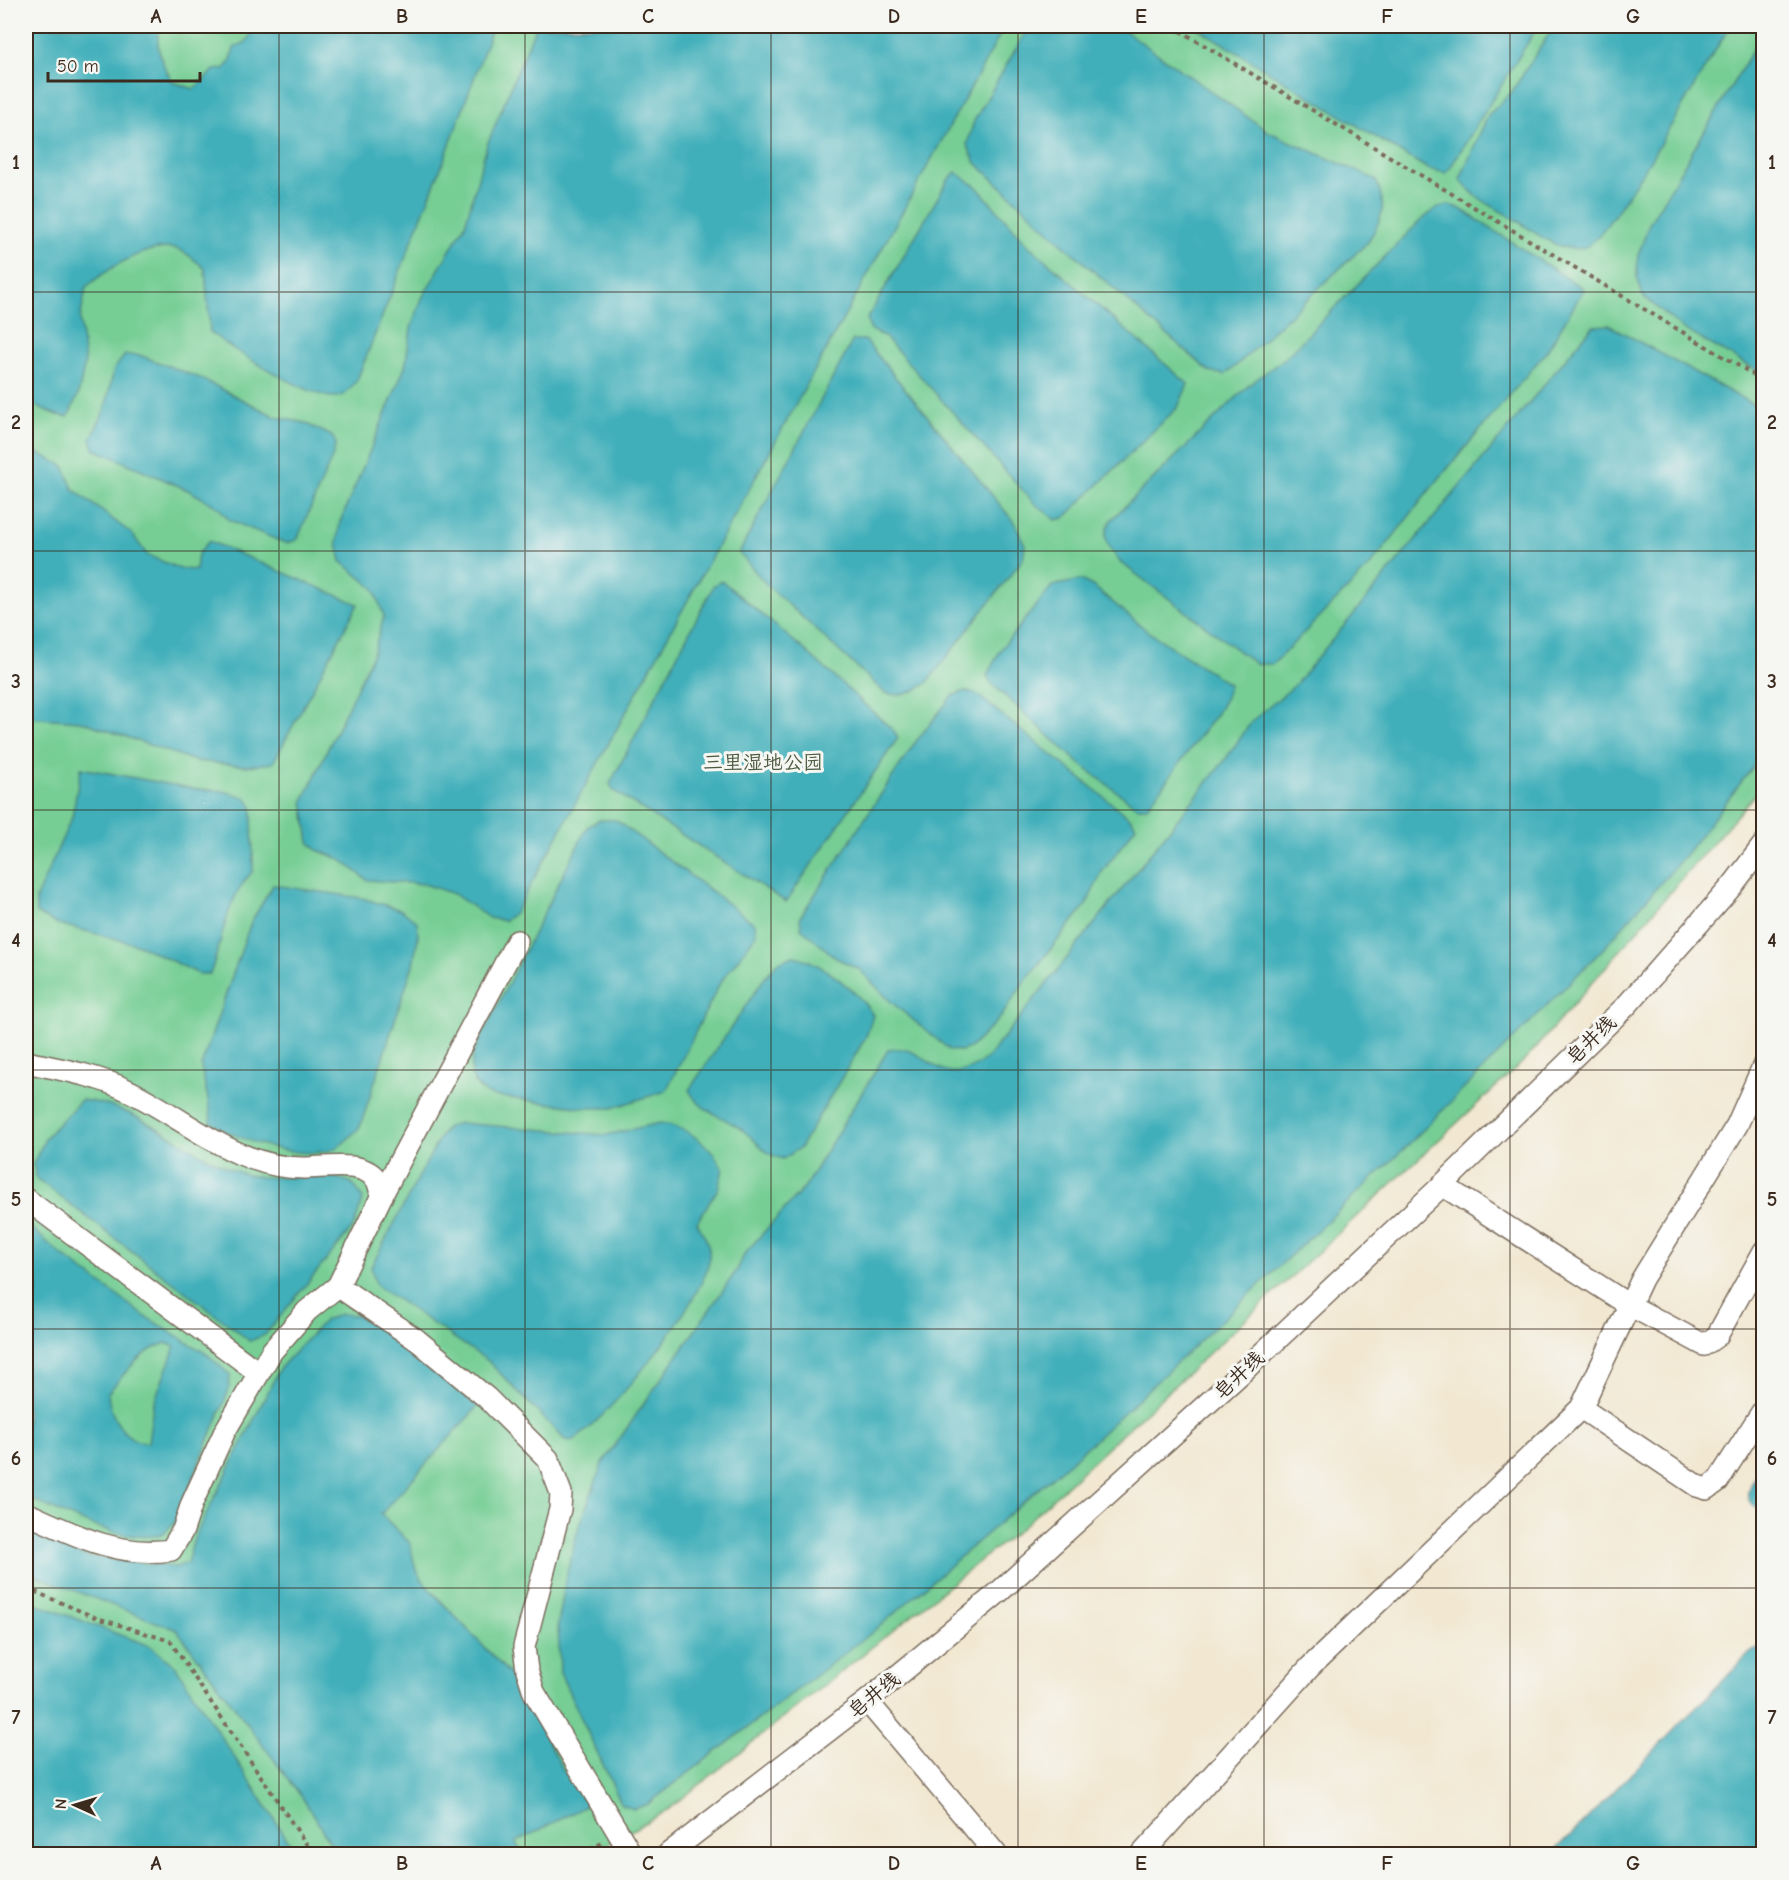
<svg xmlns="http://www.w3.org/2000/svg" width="1789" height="1880" font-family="'Comic Neue','LXGW WenKai TC',sans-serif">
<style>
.green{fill:#76ce94;stroke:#587c59;stroke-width:1.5}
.water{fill:#3fafba;stroke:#3d6c6c;stroke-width:1.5;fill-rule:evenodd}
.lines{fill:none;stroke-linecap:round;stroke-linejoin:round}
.minor-casing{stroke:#7b6c5d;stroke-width:24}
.path{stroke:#7b6c5d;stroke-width:4;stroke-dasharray:4.5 4.5;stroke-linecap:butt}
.minor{stroke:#fff;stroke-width:21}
.grid{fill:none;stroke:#3b2a1e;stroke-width:1.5;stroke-opacity:0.55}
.labels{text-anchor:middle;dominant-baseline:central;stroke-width:6;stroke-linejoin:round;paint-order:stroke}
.park-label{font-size:20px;fill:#4d5b41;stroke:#f6f6f2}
.street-label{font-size:20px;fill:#3b2a1e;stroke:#f6f6f2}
.neatline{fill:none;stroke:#3b2a1e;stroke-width:2}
.grid-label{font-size:20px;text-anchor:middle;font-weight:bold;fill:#3b2a1e}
</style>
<rect width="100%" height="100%" fill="#f6f6f2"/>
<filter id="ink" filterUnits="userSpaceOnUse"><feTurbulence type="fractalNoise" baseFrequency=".0167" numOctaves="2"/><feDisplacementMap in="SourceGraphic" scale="12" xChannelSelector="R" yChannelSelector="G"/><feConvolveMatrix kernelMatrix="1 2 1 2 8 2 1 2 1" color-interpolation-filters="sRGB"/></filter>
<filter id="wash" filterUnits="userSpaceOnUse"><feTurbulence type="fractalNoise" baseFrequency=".008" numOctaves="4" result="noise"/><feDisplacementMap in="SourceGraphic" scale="24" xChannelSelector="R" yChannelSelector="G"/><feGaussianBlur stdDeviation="1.35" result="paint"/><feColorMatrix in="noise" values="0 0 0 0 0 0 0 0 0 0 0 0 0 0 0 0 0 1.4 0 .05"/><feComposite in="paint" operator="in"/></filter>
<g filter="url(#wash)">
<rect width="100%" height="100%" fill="#f2e8d2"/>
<path class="green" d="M26,26h1737v759l-236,273 -507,471 -351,280 -78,45h-565z"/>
<path class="water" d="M26,26h133c-4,22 2,37 14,56l21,7 20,-19 10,-1 7,-9 3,-12 12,-6 7,-13 -2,-3h242l-47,129 -89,225c-6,7 -10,16 -21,17 -25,2 -105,-48 -126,-65l-5,-63c-9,-8 -22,-21 -35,-21 -30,-1 -62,21 -84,39l-6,33 5,42 -7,33 -10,22 -11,-2 -31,-13z
M536,26h469l-490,887 -11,8 -15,-3 -35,-24 -30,-10 -57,-4 -27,-21 -23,-9 -8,-8 -6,-41 70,-147 11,-38 -10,-27 -33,-28 -4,-18 3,-21 65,-155 6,-39 11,-30 43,-73 22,-80z
M1029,26h89l151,106 106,47c13,27 8,38 -7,63l-132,124 -12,9 -15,-4 -142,-123 -91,-85 -9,-18 7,-24z
M1194,26h344l-91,147 -19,-4z
M1554,26h176c-22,34 -120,213 -145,221 -23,8 -49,-14 -66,-25 -21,-14 -45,-22 -59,-43l28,-64 23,-22z
M1763,33l1,341h-1l-80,-45 -40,-33 -6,-19 1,-22 11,-31z
M956,172l21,15 51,58 160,139 -10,23 -114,111 -8,2 -22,-17 -149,-166 -15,-8 -3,-10 81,-139z
M1449,205l10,3 125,81 -37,62 -115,136 -62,79 -97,98h-17l-136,-102c-12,-16 -20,-23 -9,-42l138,-135 36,-27 133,-135 20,-16z
M1609,325l154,85v344l-77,100 -81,93 -199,200 -319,300 -207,179 -232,178 -14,5 -12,-4 -62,-132 -2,-48 8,-48 11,-44 25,-69 135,-194 8,-17 59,-65 84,-138c42,-10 48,49 100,7l237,-297 27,-39 42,-35 299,-360z
M853,340h12l149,182 11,23 -2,14 -97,125c-14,8 -25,14 -41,9l-119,-109 -27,-31z
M125,355h14l61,23 76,39 29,6 27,13 4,7 -3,12 -36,85 -10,3 -7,-2 -51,-21 -10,-12 -29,-17 -96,-42 -3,-10 14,-30 9,-40z
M26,447l38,19 9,23 59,45 15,21 33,14 16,1 2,-16 11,-13 149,63 -85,159 -27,3 -51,-5 -114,-40 -55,-4z
M1081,580l13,7 56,46 79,51 -3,13 -9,16 -70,94h-10l-57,-43 -90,-82 -3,-7 14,-26 51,-63z
M722,581l85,71 87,79 4,7 -112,164 -172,-111 -4,-7 104,-199z
M964,691l11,2 156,126 5,7 -34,46 -16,33 -61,76 -24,36 -30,30 -10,4 -11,-1 -59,-48 -32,-33 -23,-11 -35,-30 -1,-11 114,-173 38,-48z
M81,768l114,21 28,2 24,7 5,10 1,63c-28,29 -29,67 -43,103h-11l-60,-29 -84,-22 -19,-10v-15l36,-81z
M599,820h17l139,104 1,11 -36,48 -54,108 -54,17h-28l-91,-12c-22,-9 -25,-22 -19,-44l113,-225z
M273,885l89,13 39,12 16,12 1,15 -5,28 -53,162c-9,9 -18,19 -29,23 -31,10 -95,-10 -120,-28 -1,-21 -7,-37 -10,-56l50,-144z
M793,956c26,4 66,36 80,59l-7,22 -66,111 -17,11c-18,-4 -24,-16 -38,-27 -19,-16 -44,-18 -56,-42l74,-110 14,-17z
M81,1100c57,4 109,56 163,74 30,9 86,-5 109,10 4,4 7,11 10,15l-9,27 -89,109 -15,6 -213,-162 -4,-15 13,-27z
M460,1123l146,12 54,-12c25,2 53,24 63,46l-5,20 -21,33c7,15 14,20 12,38 -4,39 -102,161 -137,181l-7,-1 -77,-79 -112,-76 -5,-18 69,-130 7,-10z
M26,1223l32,29 88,65 61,37 23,21 -1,15 -54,132c-3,3 -7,7 -10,10 -32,18 -109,-22 -139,-35v-176l7,-13 4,-19 -11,-8zM166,1343l9,4 -22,58 -5,38c-24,-1 -39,-28 -40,-50 17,-20 32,-42 58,-50z
M340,1314l16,1 19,11 103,80 -97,108 29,29 5,24 10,17 90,96 49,91 24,34 -72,37 5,12h-184l-33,-54 -127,-170 -151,-58v-42l58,26 92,11 11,-4 8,-27 85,-168 45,-48z
M1763,1467v44c-26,-11 -14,-29 0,-44z
M26,1600l124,46 26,21 121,187h-271z
M1763,1645v209h-211l198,-201z"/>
</g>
<g filter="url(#ink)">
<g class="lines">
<defs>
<path id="minor" d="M26,1062c33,7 70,13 101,28 59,28 109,79 178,78 20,0 57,-8 71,11 3,4 4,13 6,17
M1442,1185l187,120 75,40 13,-9 47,-85
M26,1199l233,174
M338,1286l79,54 70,58 61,61 13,34 -1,16 -36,138 3,23 7,22 97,162
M1581,1408l116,78 10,3 11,-8 46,-72
M26,1513c46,21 93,45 145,37l12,-20 9,-27 33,-72 47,-80 35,-40 31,-25 48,-99 131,-246
M867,1701l129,153
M668,1854l199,-153 132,-109 240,-217 196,-183 191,-186 106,-120 32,-42
M1142,1854l168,-187 271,-259 61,-129 95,-154 27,-61"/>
</defs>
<use href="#minor" class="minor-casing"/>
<path class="path" d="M1172,26l592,355
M26,1588l71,30 73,23 143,213
M582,1854l20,-11"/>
<use href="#minor" class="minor"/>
</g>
</g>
<path class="grid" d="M279,26v1828M525,26v1828M771,26v1828M1018,26v1828M1264,26v1828M1510,26v1828M26,292h1738M26,551h1738M26,810h1738M26,1070h1738M26,1329h1738M26,1588h1738"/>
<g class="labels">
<g class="park-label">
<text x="763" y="762">三里湿地公园</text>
</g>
<g class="street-label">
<text transform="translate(1591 1040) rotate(-44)">皂井线</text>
<text transform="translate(1239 1375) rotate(-43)">皂井线</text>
<text transform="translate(874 1695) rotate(-39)">皂井线</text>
</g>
</g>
<rect width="1789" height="1880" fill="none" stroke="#f6f6f2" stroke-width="66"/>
<g transform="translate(75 1805) rotate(274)" stroke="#f6f6f2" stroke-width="4.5" paint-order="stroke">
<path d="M0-4.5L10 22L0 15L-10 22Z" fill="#3b2a1e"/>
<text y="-9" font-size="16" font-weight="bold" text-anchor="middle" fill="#3b2a1e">N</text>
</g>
<path d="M48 72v9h152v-9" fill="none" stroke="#3b2a1e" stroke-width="3"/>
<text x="57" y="72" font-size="18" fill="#3b2a1e" stroke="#f6f6f2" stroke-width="4.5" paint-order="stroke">50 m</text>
<rect x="33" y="33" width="1723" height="1814" class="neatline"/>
<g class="grid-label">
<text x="156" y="23">A</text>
<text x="402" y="23">B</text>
<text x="648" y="23">C</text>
<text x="894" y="23">D</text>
<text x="1141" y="23">E</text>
<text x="1387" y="23">F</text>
<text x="1633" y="23">G</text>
<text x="16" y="169">1</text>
<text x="1772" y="169">1</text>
<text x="16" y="429">2</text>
<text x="1772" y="429">2</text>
<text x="16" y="688">3</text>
<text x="1772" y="688">3</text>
<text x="16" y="947">4</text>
<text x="1772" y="947">4</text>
<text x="16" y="1206">5</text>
<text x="1772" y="1206">5</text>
<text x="16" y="1465">6</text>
<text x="1772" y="1465">6</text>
<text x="16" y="1724">7</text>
<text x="1772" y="1724">7</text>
<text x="156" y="1870">A</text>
<text x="402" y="1870">B</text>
<text x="648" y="1870">C</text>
<text x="894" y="1870">D</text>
<text x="1141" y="1870">E</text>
<text x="1387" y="1870">F</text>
<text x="1633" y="1870">G</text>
</g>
</svg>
